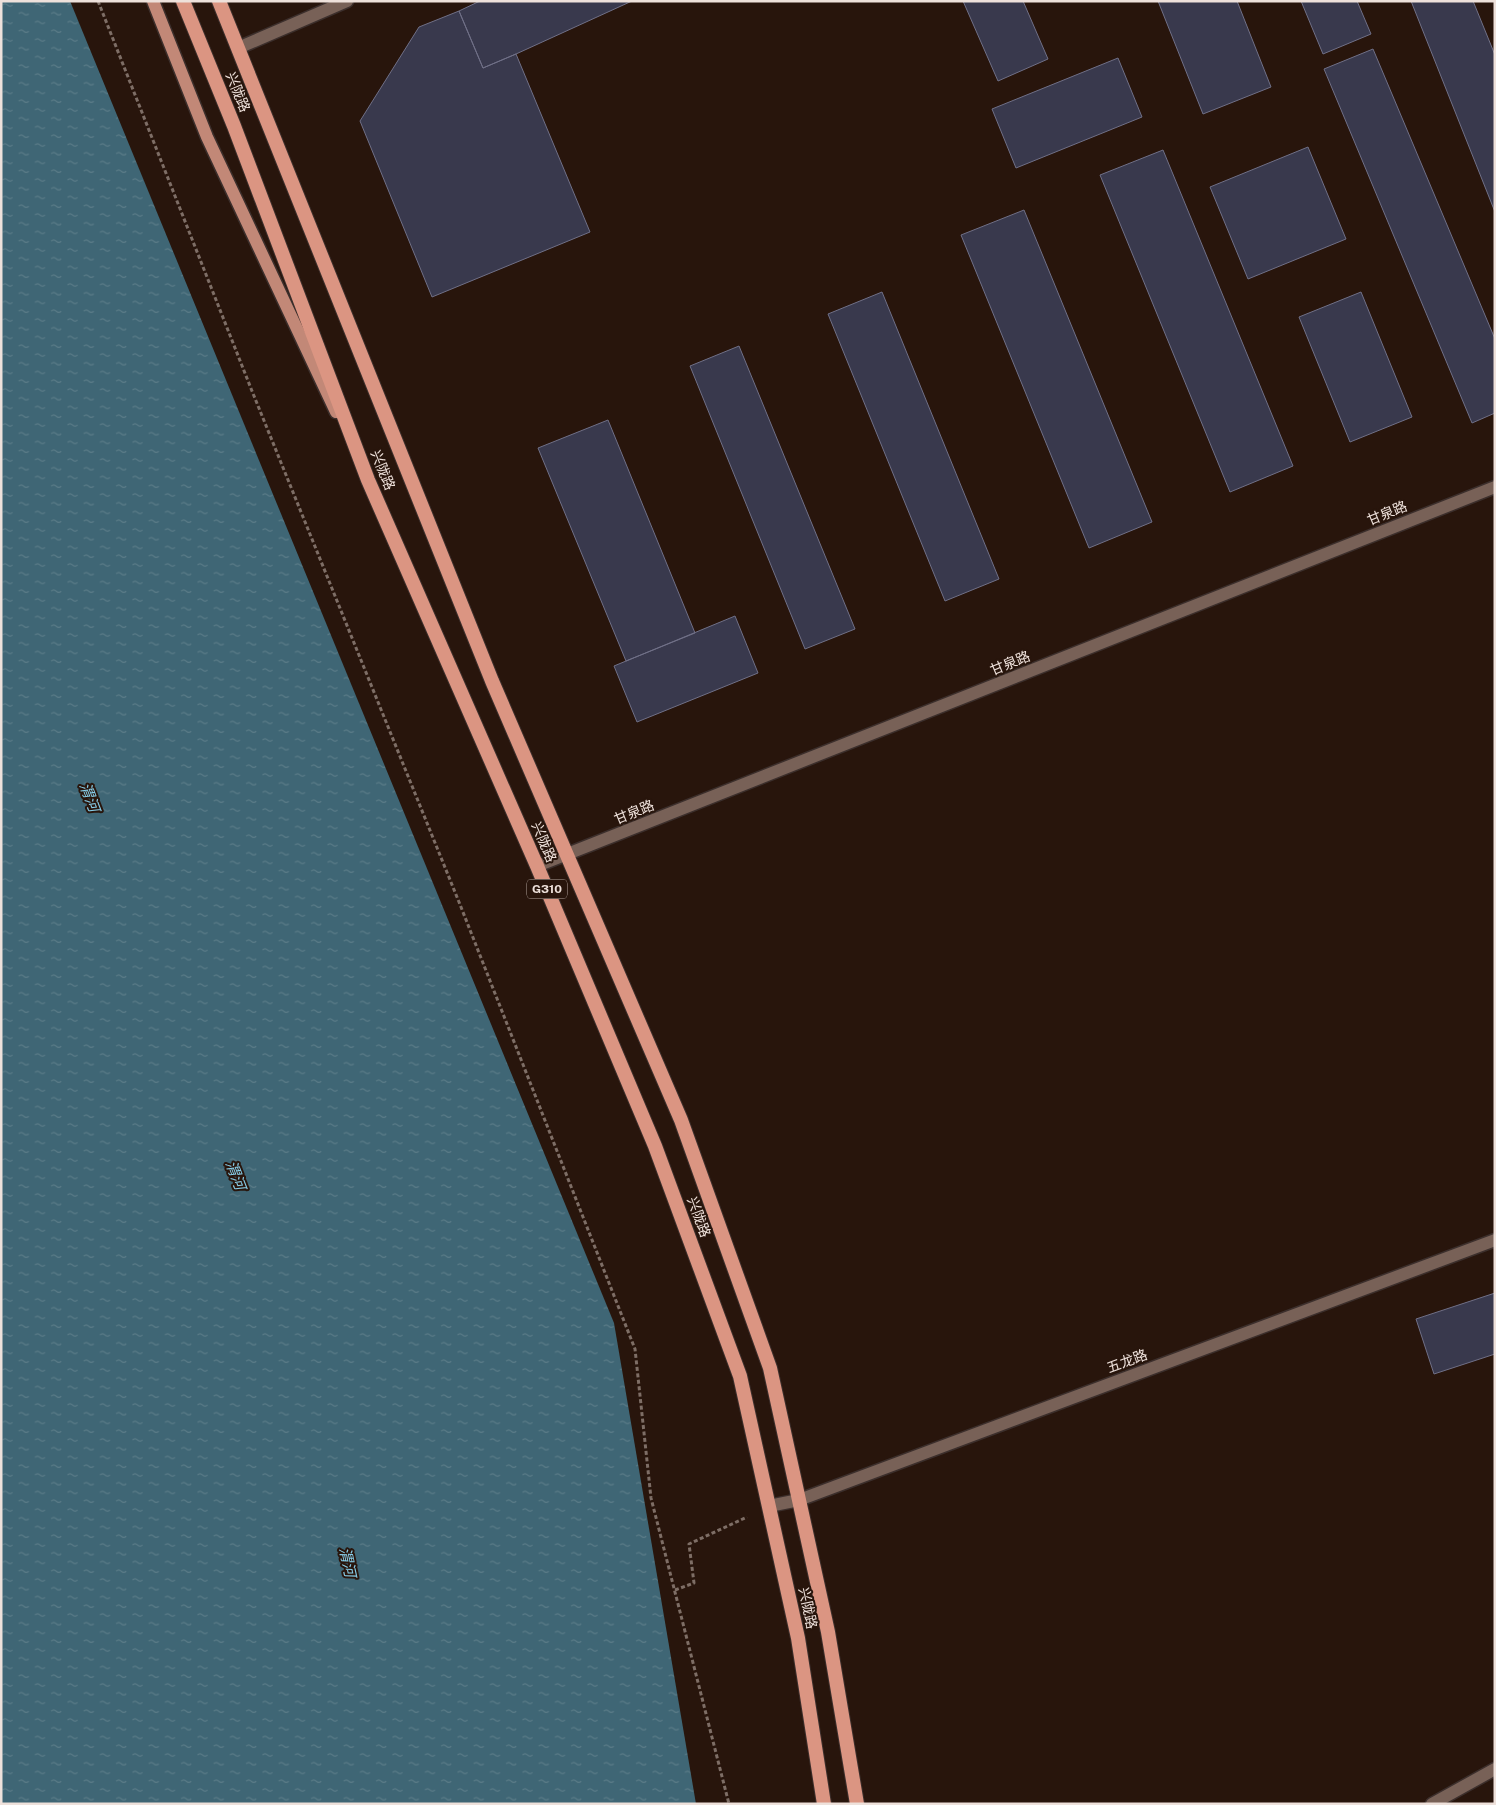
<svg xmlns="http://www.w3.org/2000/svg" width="1496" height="1805" font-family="'Public Sans','Noto Sans SC',sans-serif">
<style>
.water{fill:url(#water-ripples)}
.building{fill:#39394d;stroke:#707087}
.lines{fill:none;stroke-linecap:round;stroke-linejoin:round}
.minor-casing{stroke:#3c2f2c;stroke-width:15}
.primary-casing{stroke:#3c2f2c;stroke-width:15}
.trunk-casing{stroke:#3c2f2c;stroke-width:16}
.path{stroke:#7e6e66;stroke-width:3;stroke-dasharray:4 2.5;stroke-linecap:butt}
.minor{stroke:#786157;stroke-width:12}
.primary{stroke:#c28877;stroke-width:12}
.trunk{stroke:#db9582;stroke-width:14}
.labels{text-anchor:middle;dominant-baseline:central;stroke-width:4;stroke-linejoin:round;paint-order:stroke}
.shield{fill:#28150c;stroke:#b3a49d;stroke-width:1}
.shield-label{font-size:12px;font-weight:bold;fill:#eee1db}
.street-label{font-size:14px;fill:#eee1db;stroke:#28150c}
.water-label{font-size:15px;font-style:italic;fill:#87cde8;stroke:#28150c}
</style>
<defs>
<pattern id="water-ripples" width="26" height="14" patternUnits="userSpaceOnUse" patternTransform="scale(1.25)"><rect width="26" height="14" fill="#3f6675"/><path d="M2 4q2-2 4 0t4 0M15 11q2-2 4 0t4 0" fill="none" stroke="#5b7c88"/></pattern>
</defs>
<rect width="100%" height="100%" fill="#28150c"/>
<path class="water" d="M1,1h69l544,1322 82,481h-695z"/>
<path class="building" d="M480,1h152l-116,53 -33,14 -24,-57z
M963,1h60l25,58 -50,22z
M1158,1h79l34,86 -68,27z
M1301,1h56l14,33 -48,20z
M1411,1h62l22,54v157z
M459,11l24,57 33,-14 74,178 -158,65 -72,-176 59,-94z
M1373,49l122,290v74l-23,10 -148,-354z
M1118,58l24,59 -126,51 -24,-59z
M1308,147l38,92 -98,40 -38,-92z
M1163,150l130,316 -63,26 -130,-317z
M1024,210l128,312 -63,26 -128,-313z
M882,292l117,287 -54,22 -117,-287z
M1361,292l51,125 -62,25 -51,-125z
M739,346l116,283 -50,20 -115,-283z
M608,420l87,213 -69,28 -88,-213z
M735,616l23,57 -121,49 -23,-56z
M1495,1293v61l-61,20 -18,-55z"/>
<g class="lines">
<defs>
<path id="minor" d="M238,48l109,-47
M537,866l958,-379
M769,1506l30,-6 696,-260
M1432,1804l63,-35"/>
<path id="primary" d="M153,1l54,136 129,275"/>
<path id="trunk" d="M183,1l51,125 134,354 169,386 118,280 85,230 58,262 26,166
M219,1l273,680 189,439 89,248 58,264 29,172"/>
</defs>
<use href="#minor" class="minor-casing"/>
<use href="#primary" class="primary-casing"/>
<use href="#trunk" class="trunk-casing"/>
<path class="path" d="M98,1l154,390 207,511 176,447 16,149 78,306
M675,1590l19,-7 -5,-39 58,-27"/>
<use href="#minor" class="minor"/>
<use href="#primary" class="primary"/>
<use href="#trunk" class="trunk"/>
</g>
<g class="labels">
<rect class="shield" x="527" y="879.5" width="40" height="19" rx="4"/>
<g class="shield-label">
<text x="547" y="889">G310</text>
</g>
<g class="street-label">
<text transform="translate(238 92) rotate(68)">兴陇路</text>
<text transform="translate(383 470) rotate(68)">兴陇路</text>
<text transform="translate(1387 513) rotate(-22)">甘泉路</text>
<text transform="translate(1010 663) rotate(-22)">甘泉路</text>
<text transform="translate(634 812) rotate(-22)">甘泉路</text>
<text transform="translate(544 842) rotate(67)">兴陇路</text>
<text transform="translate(699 1217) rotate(70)">兴陇路</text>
<text transform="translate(1127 1361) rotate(-20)">五龙路</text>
<text transform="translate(808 1608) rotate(78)">兴陇路</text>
</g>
<g class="water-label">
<text transform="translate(90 797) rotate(69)">渭河</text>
<text transform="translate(236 1175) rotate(69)">渭河</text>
<text transform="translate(348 1562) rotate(78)">渭河</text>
</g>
</g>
<rect width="1496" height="1805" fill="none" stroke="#eee1db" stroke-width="5"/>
</svg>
